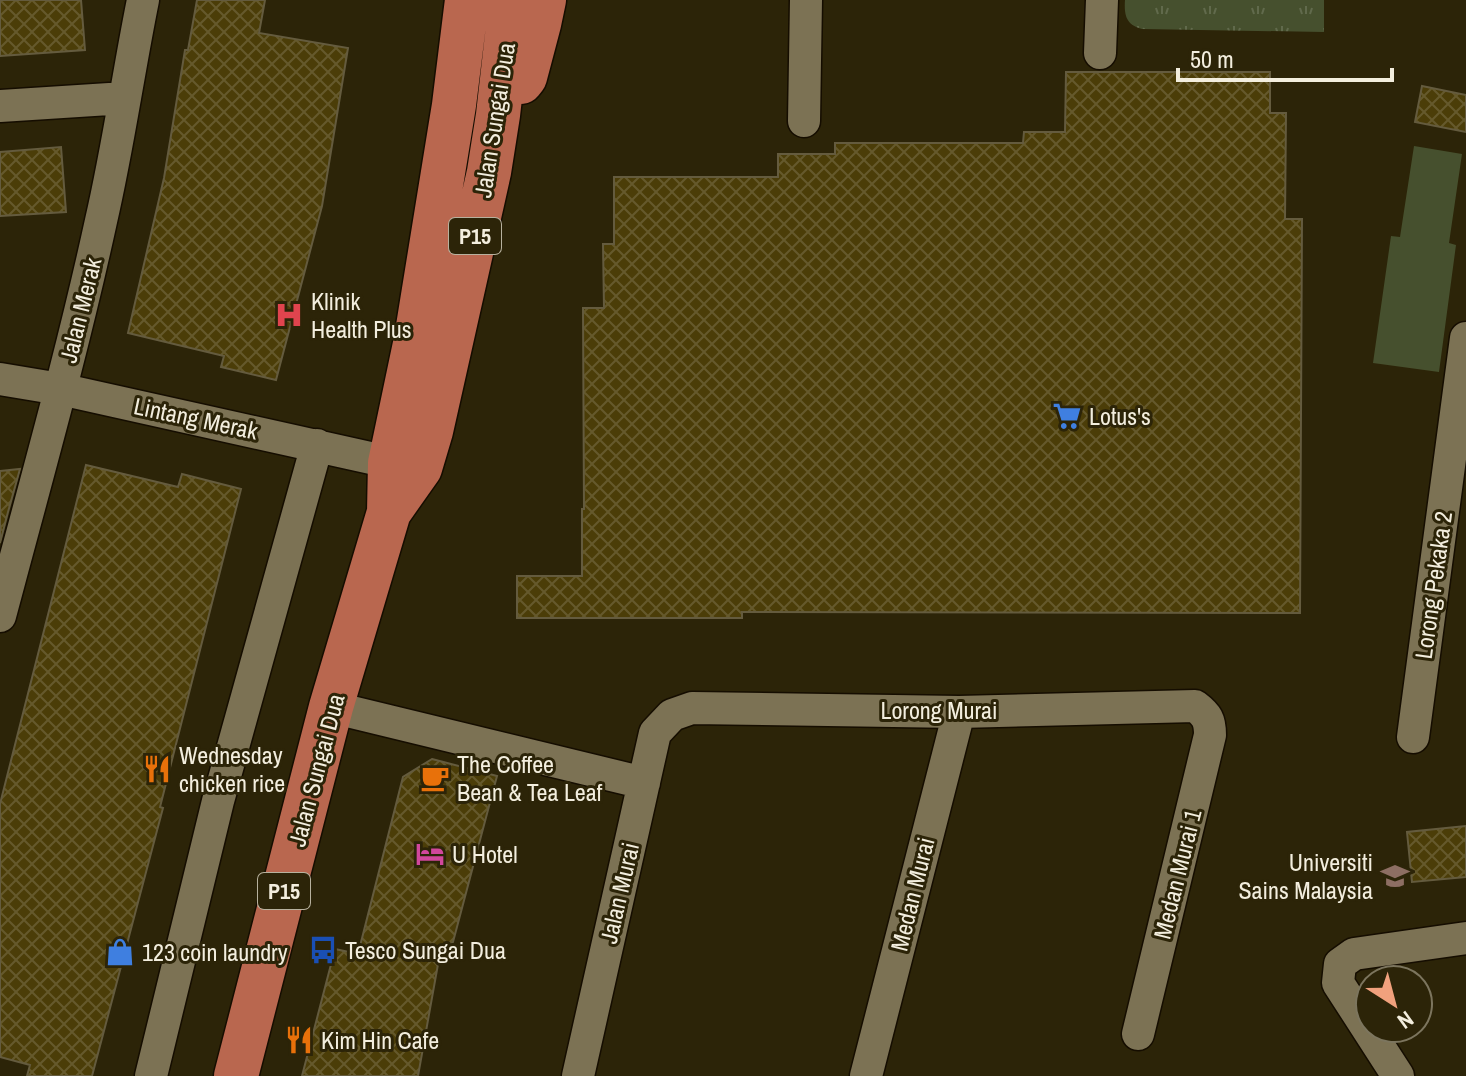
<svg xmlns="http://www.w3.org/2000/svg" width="1466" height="1076" font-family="'Archivo Narrow',sans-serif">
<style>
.grass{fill:url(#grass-tufts)}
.park{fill:#46502e}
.building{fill:url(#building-cross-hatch);stroke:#645b3e;stroke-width:2}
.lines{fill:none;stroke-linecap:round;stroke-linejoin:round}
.street-casing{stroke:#150d00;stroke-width:35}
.primary-casing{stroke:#150d00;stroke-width:47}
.street{stroke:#7c7254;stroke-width:32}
.primary{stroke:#b9674f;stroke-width:44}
.labels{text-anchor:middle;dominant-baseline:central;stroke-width:6;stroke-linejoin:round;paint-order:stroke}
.shield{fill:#2c2408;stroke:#b7b19e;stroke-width:2}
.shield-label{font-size:22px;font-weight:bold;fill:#f3eede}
.street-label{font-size:24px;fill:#f3eede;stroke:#2c2408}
.poi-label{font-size:24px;fill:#f3eede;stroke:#2c2408;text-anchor:start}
</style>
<defs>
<pattern id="grass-tufts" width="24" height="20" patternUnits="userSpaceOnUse" patternTransform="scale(2)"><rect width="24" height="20" fill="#46502e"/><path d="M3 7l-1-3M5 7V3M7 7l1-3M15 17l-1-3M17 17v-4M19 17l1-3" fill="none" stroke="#616a4c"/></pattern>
<pattern id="building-cross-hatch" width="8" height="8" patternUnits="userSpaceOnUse" patternTransform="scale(2)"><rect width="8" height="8" fill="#4b3d08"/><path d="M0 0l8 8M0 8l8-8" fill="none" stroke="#65592c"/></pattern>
</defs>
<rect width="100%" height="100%" fill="#2c2408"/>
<path class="grass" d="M1125,0h199v32l-182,-3c-16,-4 -18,-14 -17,-29z"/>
<path class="park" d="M1414,146l48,8 -13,89 7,2 -17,127 -66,-9 18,-127 9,1z"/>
<path class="building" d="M0,0h81l4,50 -85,6z
M197,0h68l-6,33 89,15 -26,158 -46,174 -55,-13 3,-11 -96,-23 36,-155 21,-128h3z
M1066,72h204v41h16l-1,106h17l-2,394 -558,-1v6h-225v-42h65v-67h2l-1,-201h21l-1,-64h11v-67h164v-23h57v-11h188l1,-11h41z
M1422,86l44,9v37l-51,-10z
M61,147l5,65 -66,4v-64z
M86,465l92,22 4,-13 59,15 -81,318 3,1 -71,268h-65l3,-11 -30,-8v-253z
M20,469l-12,43 -8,31v-72z
M432,759l65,17 -44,166 -13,11 -22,123h-116l33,-127 23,5 45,-177z
M1466,826v51l-54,5 -5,-50z"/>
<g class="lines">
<defs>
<path id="street" d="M1100,53l2,-53
M0,106l125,-8
M804,121l2,-121
M0,379l60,10 351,78
M0,616c35,-132 72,-262 101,-395 17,-73 27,-147 42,-221
M331,707l313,76
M1413,737l53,-399
M151,1076l67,-275 99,-356
M578,1076l77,-343 17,-18 20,-7 267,4 236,-6c12,9 15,14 15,29l-72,299
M866,1076l93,-364
M1398,1076l-60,-93 2,-19 14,-10 112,-16"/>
<path id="primary" d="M521,82l4,-5 14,-53 5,-24
M389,512l31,-44 11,-37 58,-259 9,-57 13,-115
M236,1076l95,-369 58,-195 1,-49 26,-124 38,-234 13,-105"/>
</defs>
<use href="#street" class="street-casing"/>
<use href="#primary" class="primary-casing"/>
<use href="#street" class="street"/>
<use href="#primary" class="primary"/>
</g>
<defs>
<symbol id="hospital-bare" viewBox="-9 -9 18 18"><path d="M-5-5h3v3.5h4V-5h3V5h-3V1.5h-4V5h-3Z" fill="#e0444e" stroke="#2c2408" stroke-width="2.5" paint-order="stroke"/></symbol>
<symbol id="supermarket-bare" viewBox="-9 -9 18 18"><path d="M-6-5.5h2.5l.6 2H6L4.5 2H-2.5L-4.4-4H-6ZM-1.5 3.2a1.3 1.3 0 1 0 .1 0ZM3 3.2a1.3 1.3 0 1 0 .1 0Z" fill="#3f7fe0" stroke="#2c2408" stroke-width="2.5" paint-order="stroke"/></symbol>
<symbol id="restaurant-bare" viewBox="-9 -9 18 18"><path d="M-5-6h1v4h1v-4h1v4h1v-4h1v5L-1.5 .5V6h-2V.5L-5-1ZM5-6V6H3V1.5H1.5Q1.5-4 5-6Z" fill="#e8710a" stroke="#2c2408" stroke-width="2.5" paint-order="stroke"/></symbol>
<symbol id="cafe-bare" viewBox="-9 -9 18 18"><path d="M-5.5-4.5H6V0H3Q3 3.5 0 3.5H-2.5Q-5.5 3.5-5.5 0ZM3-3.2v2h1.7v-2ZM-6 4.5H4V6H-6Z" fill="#e8710a" stroke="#2c2408" stroke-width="2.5" paint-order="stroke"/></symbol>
<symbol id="hotel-bare" viewBox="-9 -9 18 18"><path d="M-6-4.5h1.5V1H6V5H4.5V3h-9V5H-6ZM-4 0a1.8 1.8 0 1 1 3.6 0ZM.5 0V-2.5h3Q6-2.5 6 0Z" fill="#d1479c" stroke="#2c2408" stroke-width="2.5" paint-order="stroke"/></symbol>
<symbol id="university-bare" viewBox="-9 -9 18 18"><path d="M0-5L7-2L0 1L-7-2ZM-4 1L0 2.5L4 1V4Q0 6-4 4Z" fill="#8d6e63" stroke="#2c2408" stroke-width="2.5" paint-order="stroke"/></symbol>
<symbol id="bus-bare" viewBox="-9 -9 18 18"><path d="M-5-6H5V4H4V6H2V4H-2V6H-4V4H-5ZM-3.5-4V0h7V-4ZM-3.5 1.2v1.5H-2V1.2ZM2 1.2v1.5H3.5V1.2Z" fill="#1a4fb4" stroke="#2c2408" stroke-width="2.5" paint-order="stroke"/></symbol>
<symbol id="shop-bare" viewBox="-9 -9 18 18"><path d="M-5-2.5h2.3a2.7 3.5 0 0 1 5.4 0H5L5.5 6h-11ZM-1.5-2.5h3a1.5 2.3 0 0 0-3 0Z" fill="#3f7fe0" stroke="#2c2408" stroke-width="2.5" paint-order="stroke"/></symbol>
</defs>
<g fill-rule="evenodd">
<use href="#hospital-bare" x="269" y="295" width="40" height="40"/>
<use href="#supermarket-bare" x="1047" y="396" width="40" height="40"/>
<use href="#restaurant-bare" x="137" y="749" width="40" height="40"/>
<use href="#cafe-bare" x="415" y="758" width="40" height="40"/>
<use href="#hotel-bare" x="410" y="834" width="40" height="40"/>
<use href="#university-bare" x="1375" y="856" width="40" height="40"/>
<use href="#bus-bare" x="303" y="930" width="40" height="40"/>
<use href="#shop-bare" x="100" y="932" width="40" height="40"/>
<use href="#restaurant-bare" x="279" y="1020" width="40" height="40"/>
</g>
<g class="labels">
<g class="shield">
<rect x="449" y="218" width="52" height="36" rx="6"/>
<rect x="258" y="873" width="52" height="36" rx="6"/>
</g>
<g class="shield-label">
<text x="475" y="236">P15</text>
<text x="284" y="891">P15</text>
</g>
<g class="street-label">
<text transform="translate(494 120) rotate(-81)">Jalan Sungai Dua</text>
<text transform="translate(80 310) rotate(-76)">Jalan Merak</text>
<text transform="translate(196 418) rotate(12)">Lintang Merak</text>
<text transform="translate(1433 585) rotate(-82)">Lorong Pekaka 2</text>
<text x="939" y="710">Lorong Murai</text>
<text transform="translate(316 770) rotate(-75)">Jalan Sungai Dua</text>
<text transform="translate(1177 874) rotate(-76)">Medan Murai 1</text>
<text transform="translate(619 893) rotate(-77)">Jalan Murai</text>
<text transform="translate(912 894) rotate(-76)">Medan Murai</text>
</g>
<g class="poi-label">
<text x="311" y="301">Klinik<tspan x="311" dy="28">Health Plus</tspan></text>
<text x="1089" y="416">Lotus's</text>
<text x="179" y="755">Wednesday<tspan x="179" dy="28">chicken rice</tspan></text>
<text x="457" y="764">The Coffee<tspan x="457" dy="28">Bean &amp; Tea Leaf</tspan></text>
<text x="452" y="854">U Hotel</text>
<text x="1373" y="862" text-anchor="end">Universiti<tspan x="1373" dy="28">Sains Malaysia</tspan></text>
<text x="345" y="950">Tesco Sungai Dua</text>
<text x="142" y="952">123 coin laundry</text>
<text x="321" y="1040">Kim Hin Cafe</text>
</g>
</g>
<g transform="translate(1394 1004) rotate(144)"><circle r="38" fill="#2c2408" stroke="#7c755e" stroke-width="2"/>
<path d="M0-6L14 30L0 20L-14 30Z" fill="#f1a17d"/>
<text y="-12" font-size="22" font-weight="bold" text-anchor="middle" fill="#f3eede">N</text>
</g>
<path d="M1178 68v12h214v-12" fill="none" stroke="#f3eede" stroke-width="4"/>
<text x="1190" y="68" font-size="24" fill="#f3eede" stroke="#2c2408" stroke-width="6" paint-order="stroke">50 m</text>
</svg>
